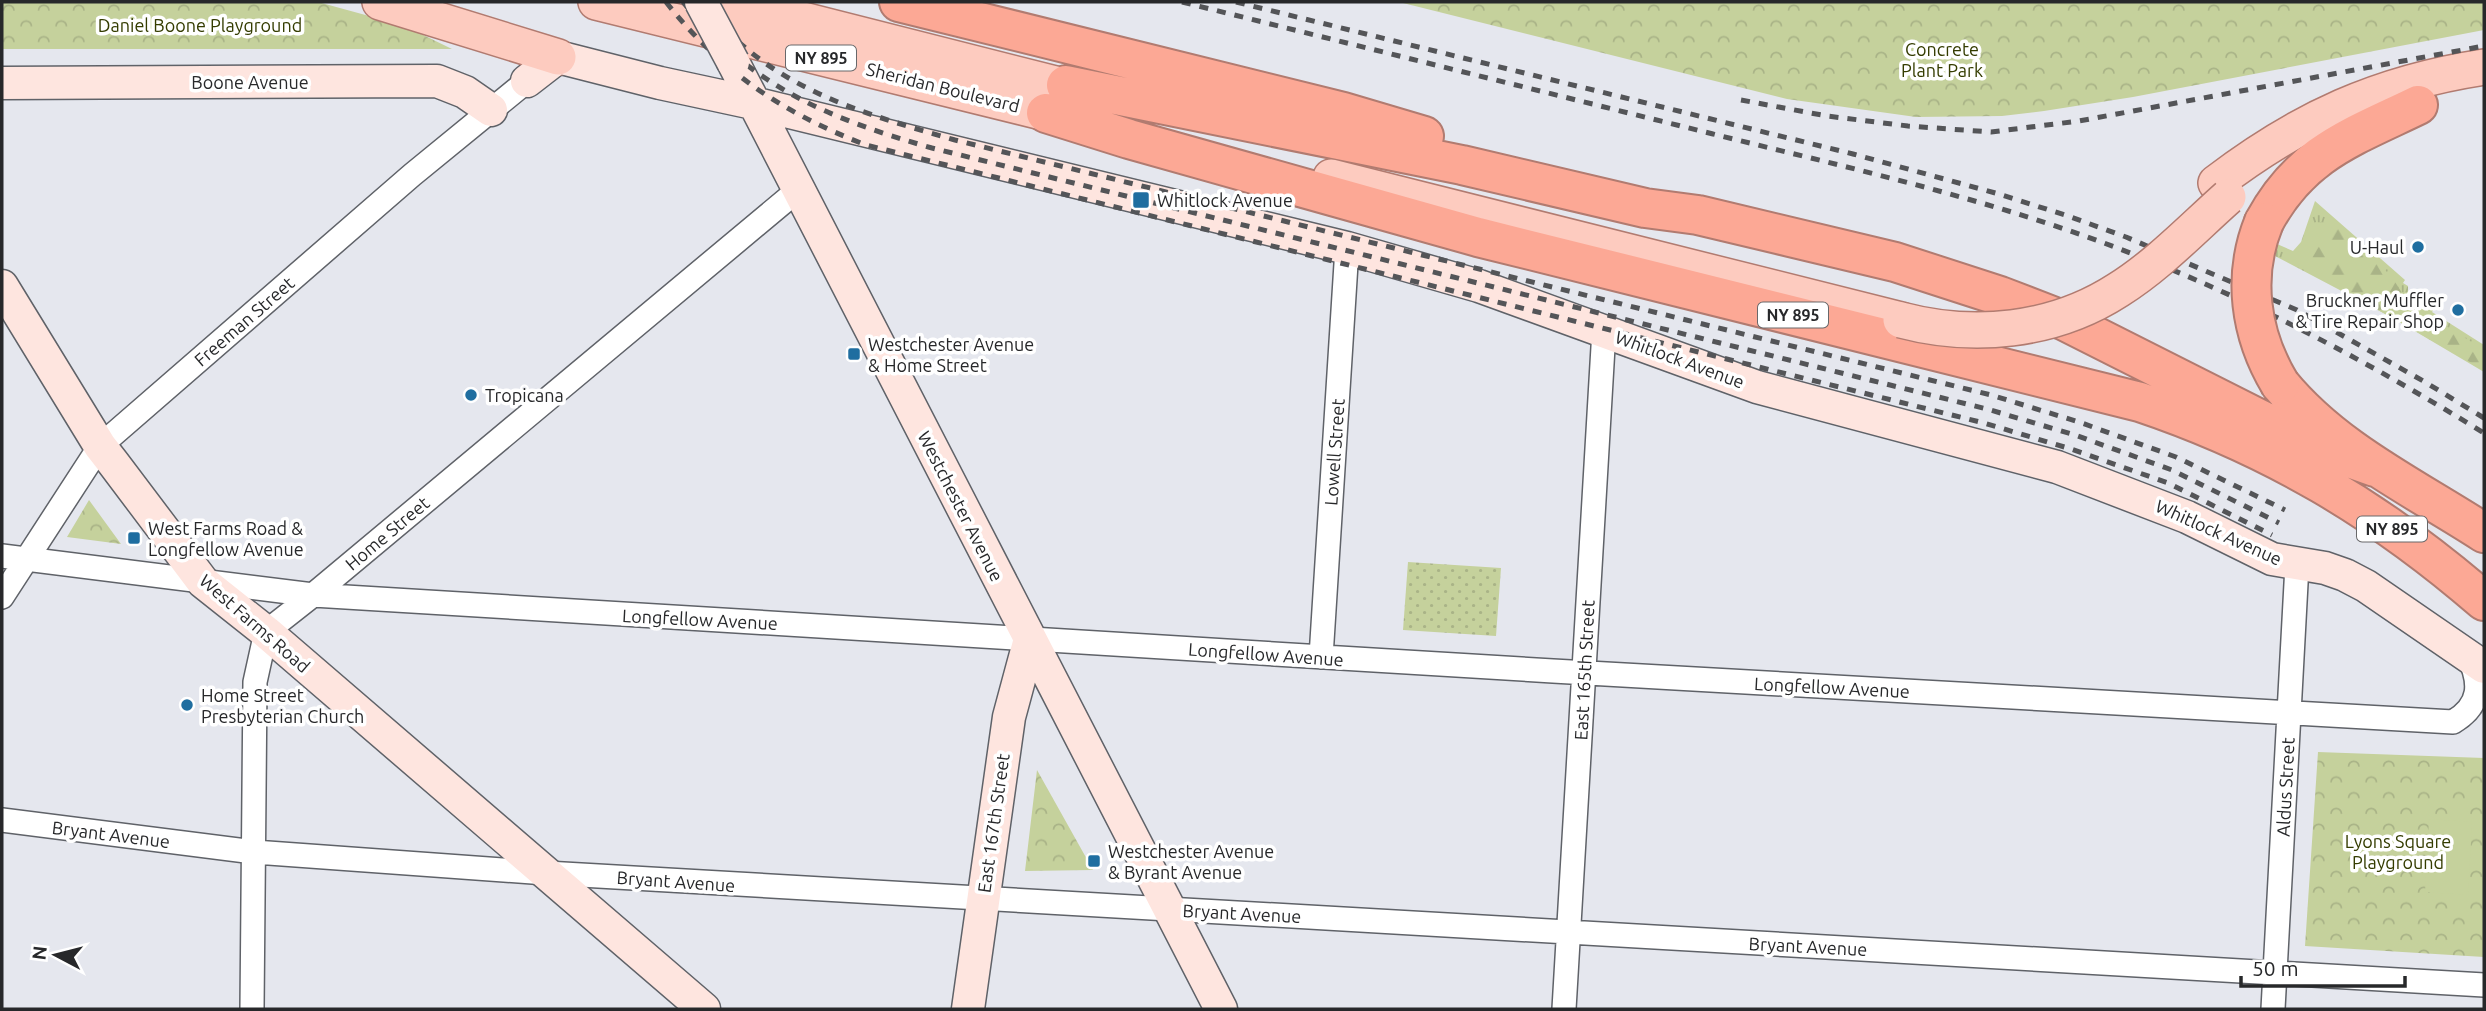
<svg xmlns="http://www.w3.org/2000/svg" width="2486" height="1011" font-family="Ubuntu,sans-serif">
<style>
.grass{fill:url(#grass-tufts)}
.forest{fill:url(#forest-firs)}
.park{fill:url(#park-crowns)}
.garden{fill:url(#garden-dots)}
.pitch{fill:#c5d19c}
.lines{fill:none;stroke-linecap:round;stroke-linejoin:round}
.street-casing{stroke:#5f6268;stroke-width:26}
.secondary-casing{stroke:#5f6268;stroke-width:35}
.primary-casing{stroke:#b17b70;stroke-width:38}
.highway-casing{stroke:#b17b70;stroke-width:42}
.street{stroke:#fff;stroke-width:23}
.secondary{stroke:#fee5df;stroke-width:32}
.primary{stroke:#fdcbbf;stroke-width:35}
.highway{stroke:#fca895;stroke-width:38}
.rail{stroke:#545558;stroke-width:5;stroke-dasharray:9 9;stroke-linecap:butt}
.secondary-bridge-casing{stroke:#5f6268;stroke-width:35;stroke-linecap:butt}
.primary-bridge-casing{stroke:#b17b70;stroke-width:38;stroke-linecap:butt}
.highway-bridge-casing{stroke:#b17b70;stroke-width:42;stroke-linecap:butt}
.secondary-bridge{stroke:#fee5df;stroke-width:32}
.primary-bridge{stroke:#fdcbbf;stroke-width:35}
.highway-bridge{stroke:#fca895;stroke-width:38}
.poi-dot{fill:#1f6ea0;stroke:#fff;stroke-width:2.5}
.labels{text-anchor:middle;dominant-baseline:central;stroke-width:7;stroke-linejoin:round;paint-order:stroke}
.shield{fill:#fff;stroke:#68686a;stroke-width:2}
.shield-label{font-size:16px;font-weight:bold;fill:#27282a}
.park-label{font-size:18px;fill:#343c00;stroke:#fff}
.street-label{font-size:18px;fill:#27282a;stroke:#fff}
.poi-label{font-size:18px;fill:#27282a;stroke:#fff;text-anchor:start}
</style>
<defs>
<pattern id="grass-tufts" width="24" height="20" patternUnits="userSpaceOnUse" patternTransform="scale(1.75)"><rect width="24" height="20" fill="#c5d19c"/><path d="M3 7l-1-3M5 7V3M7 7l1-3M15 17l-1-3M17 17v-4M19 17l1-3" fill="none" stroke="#a9b387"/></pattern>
<pattern id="forest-firs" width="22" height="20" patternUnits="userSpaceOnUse" patternTransform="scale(1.75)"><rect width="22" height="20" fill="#c5d19c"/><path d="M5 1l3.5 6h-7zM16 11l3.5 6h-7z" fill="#a9b387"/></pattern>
<pattern id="park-crowns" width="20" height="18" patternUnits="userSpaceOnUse" patternTransform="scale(1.75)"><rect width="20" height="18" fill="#c5d19c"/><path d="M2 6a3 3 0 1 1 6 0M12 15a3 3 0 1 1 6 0" fill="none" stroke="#a9b387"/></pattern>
<pattern id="garden-dots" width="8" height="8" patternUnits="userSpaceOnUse" patternTransform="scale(1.75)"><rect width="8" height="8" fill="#c5d19c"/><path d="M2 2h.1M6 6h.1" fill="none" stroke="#a9b387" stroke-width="1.8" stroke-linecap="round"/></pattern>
</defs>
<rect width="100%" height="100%" fill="#e5e7ee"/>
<path class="grass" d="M2315,201l90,79 -2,3 5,3v5l26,18 -2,3 52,33v27l-93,-55 -116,-61 2,-12 16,7 8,-9z"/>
<path class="forest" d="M2320,222c27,3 59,39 75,60 5,7 9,15 16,21 23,19 49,30 73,47v20l-136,-77c-10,-20 -34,-25 -45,-43l4,-12z"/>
<path class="park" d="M2,2h316l62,17 37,13 35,17h-450z
M1399,2h1085v28l-351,67 -89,14 -42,5 -86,1 -129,-18z
M89,500l32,44 -54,-7z
M2318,752l166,6v199l-179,-11z
M1037,770l56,100 -68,1z"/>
<path class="garden" d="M1408,562l93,6 -5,68 -93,-6z"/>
<path class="pitch" d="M2429,819l43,3 -4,73 -43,-3z"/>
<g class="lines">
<defs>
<path id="street" d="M2,556l311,39 1240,76 900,51c29,-17 28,-40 15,-67
M2,597l98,-151 312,-271 115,-94
M1321,657l26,-409
M2,820l252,32 292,21 1938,112
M252,1009l3,-327 11,-50 47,-37 485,-405
M1564,1009l40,-679
M2273,1009l24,-444"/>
<path id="secondary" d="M733,62l488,947
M527,81l31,-24 102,26 93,20 594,145 132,38 278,101 300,80 130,50 85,42 53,9 20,7 21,11 118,81
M2,83l435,-2 28,11 26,18
M2,286l98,160 14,18 89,118 63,50 438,377
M968,1009l41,-292 21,-78"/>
<path id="primary" d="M380,2l178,55
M596,2l450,111 26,4
M732,2l359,91
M1331,177l570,143
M2216,183c84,-64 163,-100 268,-116"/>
<path id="highway" d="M899,2l444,110 81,24
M1066,85l396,80 183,43 53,7 197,47 105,34 65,25 240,121 70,25
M1046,113l83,26 349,98 662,165c131,44 239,108 344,199
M2264,222c37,-69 88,-85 154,-117
M2280,384c54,66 133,103 204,149"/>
</defs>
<use href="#street" class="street-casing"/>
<use href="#secondary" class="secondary-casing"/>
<use href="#primary" class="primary-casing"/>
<use href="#highway" class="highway-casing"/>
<use href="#street" class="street"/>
<use href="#secondary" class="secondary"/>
<use href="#primary" class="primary"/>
<use href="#highway" class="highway"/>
<path class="rail" d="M666,2c55,70 117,111 200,143l1118,278 87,26 97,34 104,52
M683,2c68,85 147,117 249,146l1055,261 88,26 97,35 107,53
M702,2c64,85 156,110 253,138l1036,255 88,27 97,35 109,53
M1182,2c177,44 354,88 531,132 137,34 276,65 407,115 129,49 247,112 364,184
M1236,2l617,152 146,40 69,22 58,21 171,73 128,72 59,36
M1741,100l86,16 81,10 83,6 88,-11 405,-75"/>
<defs>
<path id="secondary-bridge" d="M701,2l32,60"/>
<path id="primary-bridge" d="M1901,320c72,19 152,12 217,-30 40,-25 74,-61 110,-93"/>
<path id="highway-bridge" d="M2264,222c-22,54 -14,112 16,162"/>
</defs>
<use href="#secondary-bridge" class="secondary-bridge-casing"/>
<use href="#primary-bridge" class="primary-bridge-casing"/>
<use href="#highway-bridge" class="highway-bridge-casing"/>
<use href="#secondary-bridge" class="secondary-bridge"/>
<use href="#primary-bridge" class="primary-bridge"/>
<use href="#highway-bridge" class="highway-bridge"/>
</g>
<g class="poi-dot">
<rect x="1132" y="191" width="18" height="18" rx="3.5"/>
<circle cx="2418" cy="247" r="7"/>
<circle cx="2458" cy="310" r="7"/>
<rect x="847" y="347" width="14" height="14" rx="3.5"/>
<circle cx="471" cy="395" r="7"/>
<rect x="127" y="531" width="14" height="14" rx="3.5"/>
<circle cx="187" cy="705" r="7"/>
<rect x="1087" y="854" width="14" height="14" rx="3.5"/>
</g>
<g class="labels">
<g class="shield">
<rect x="786" y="45.5" width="70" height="25" rx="5"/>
<rect x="1758" y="302.5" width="70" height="25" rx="5"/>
<rect x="2357" y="516.5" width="70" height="25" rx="5"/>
</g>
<g class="shield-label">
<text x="821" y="58">NY 895</text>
<text x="1793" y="315">NY 895</text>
<text x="2392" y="529">NY 895</text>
</g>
<g class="park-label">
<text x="200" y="25">Daniel Boone Playground</text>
<text x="1942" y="49">Concrete<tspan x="1942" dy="21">Plant Park</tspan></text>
<text x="2398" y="841">Lyons Square<tspan x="2398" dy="21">Playground</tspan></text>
</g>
<g class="street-label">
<text x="250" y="82">Boone Avenue</text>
<text transform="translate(943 87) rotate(14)">Sheridan Boulevard</text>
<text transform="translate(244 321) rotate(-41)">Freeman Street</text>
<text transform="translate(1680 359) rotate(20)">Whitlock Avenue</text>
<text transform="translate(1334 452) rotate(-86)">Lowell Street</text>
<text transform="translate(961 506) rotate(63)">Westchester Avenue</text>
<text transform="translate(2219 532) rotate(24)">Whitlock Avenue</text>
<text transform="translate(387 533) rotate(-40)">Home Street</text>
<text transform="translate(700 619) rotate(3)">Longfellow Avenue</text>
<text transform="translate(255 623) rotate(41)">West Farms Road</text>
<text transform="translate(1266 654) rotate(4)">Longfellow Avenue</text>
<text transform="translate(1584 670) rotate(-87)">East 165th Street</text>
<text transform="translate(1832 687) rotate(3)">Longfellow Avenue</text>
<text transform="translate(2285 787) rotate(-87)">Aldus Street</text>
<text transform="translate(993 823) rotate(-82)">East 167th Street</text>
<text transform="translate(111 834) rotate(7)">Bryant Avenue</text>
<text transform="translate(676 881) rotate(4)">Bryant Avenue</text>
<text transform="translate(1242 913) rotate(3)">Bryant Avenue</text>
<text transform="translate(1808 946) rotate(3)">Bryant Avenue</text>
</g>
<g class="poi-label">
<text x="1157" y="200">Whitlock Avenue</text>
<text x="2404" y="247" text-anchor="end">U-Haul</text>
<text x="2444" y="300" text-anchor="end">Bruckner Muffler<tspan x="2444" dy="21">&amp; Tire Repair Shop</tspan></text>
<text x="868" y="344">Westchester Avenue<tspan x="868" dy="21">&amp; Home Street</tspan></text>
<text x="485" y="395">Tropicana</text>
<text x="148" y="528">West Farms Road &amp;<tspan x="148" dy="21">Longfellow Avenue</tspan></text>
<text x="201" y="695">Home Street<tspan x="201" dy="21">Presbyterian Church</tspan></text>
<text x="1108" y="851">Westchester Avenue<tspan x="1108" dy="21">&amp; Byrant Avenue</tspan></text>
</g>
</g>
<rect width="2486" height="1011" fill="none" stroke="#27282a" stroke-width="7"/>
<g transform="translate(56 955) rotate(277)" stroke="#ffffff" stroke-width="5" paint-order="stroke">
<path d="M0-5L12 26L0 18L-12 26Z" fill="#27282a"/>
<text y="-10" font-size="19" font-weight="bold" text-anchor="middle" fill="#27282a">N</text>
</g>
<path d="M2241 976v10h164v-10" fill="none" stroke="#27282a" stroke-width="3.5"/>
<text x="2252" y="976" font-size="21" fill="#27282a" stroke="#ffffff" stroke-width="5" paint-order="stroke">50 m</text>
</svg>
